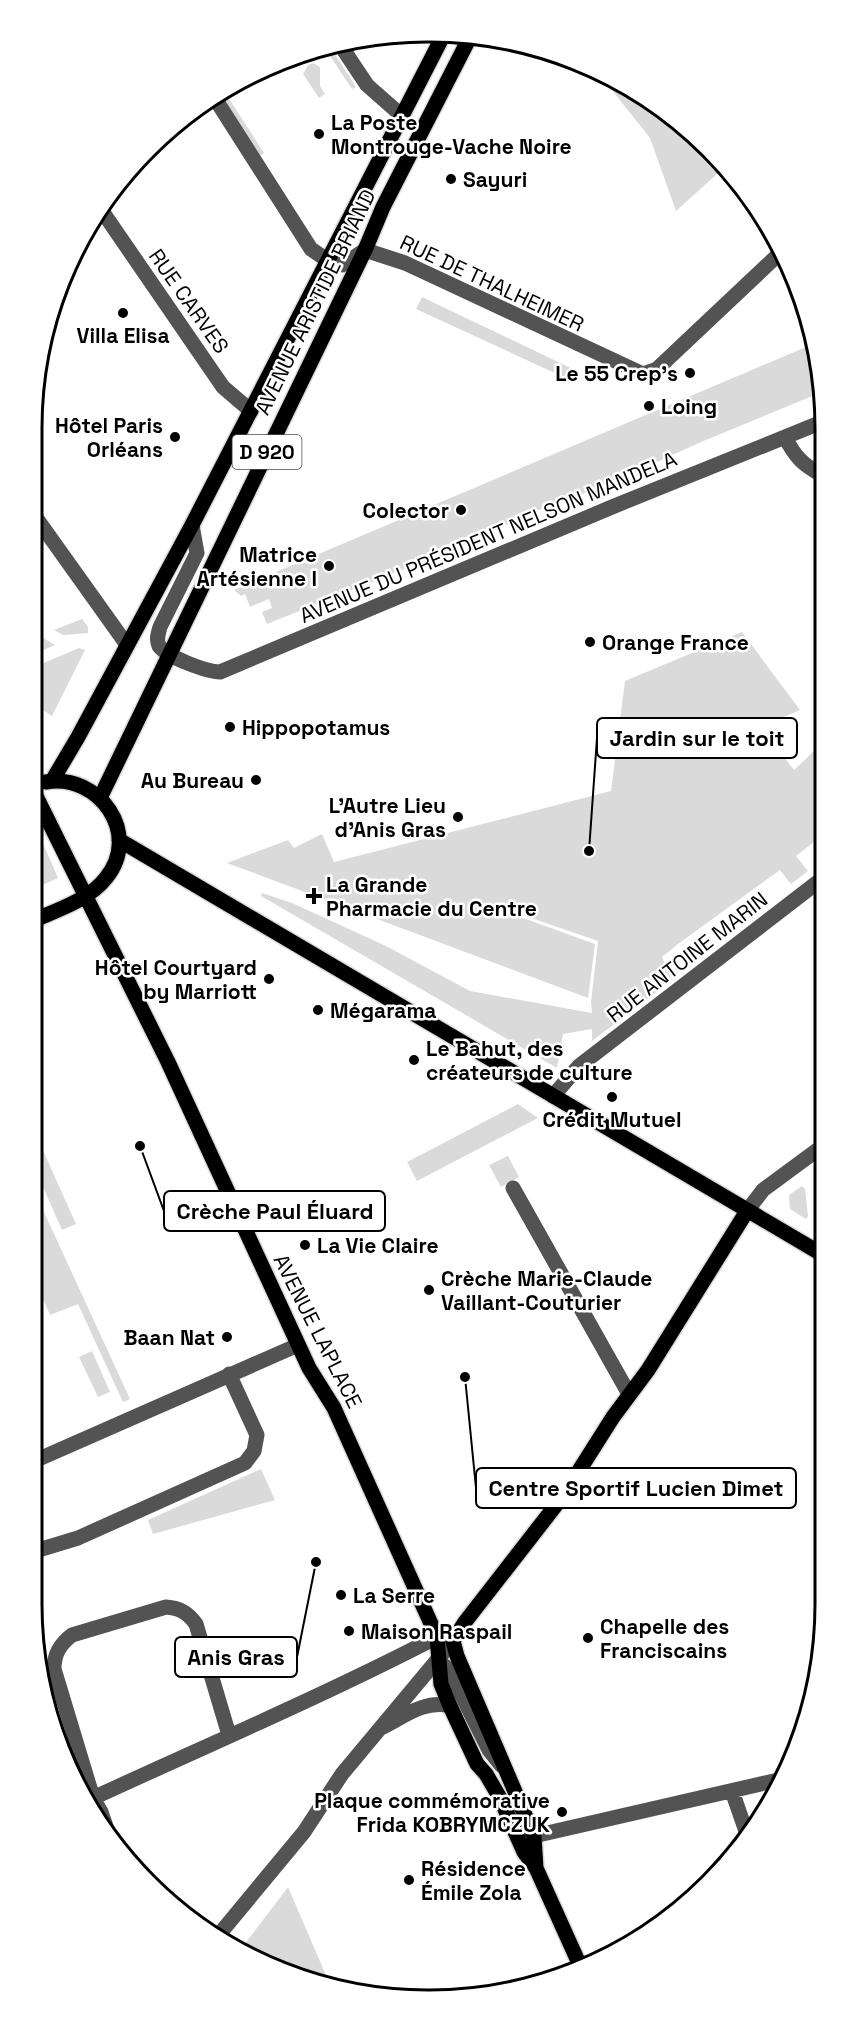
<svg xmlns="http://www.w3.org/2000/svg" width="857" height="2032" font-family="'Space Grotesk',sans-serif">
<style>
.green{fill:#dadada}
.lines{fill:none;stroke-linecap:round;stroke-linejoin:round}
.major-casing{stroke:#dbdbdb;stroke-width:18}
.minor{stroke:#535353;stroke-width:15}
.major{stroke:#000;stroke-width:15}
.poi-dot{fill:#000;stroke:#fff;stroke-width:2}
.labels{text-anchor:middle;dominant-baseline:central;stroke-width:5;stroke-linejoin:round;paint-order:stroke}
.shield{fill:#fff;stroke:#4c4c4c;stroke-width:1.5}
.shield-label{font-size:20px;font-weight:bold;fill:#000}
.poi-label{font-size:21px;font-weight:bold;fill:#000;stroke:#fff;text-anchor:start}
.street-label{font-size:21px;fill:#000;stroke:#fff}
.rim{fill:none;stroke:#000;stroke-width:3}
.leader{fill:none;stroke:#000;stroke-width:2}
.callout-dot{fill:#000;stroke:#fff;stroke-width:2}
.callout{fill:#fff;stroke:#000;stroke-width:2}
.callout-label{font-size:22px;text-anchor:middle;font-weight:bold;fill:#000}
</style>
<rect width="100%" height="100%" fill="#fff"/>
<path class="green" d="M329,45l27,42 -4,2 -24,-36 -9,-6z
M313,63l7,4v19l5,8 -6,4 -16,-24 5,-9z
M617,82l32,16 77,68 -50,45 -26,-73 -39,-49z
M224,91l40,62 -5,4 -41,-63z
M422,297l153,73 -5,10 -154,-71z
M813,344l9,32v16l-121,50 -92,42 -70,26 -108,48 -164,66 -5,-12 10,-4 -3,-9 -19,8 -5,-13 -4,2 -7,-6z
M82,619l6,8v6l-25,2 -9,-5z
M742,632l58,78 -39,17 33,43 21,-20 8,10v75l-27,21 12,15 -17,13 -11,-14 -102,74 -16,13 10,23 -80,61v-12l-29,5 -6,34 -296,-172 1,-3 30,10 94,43 84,45 122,22 -1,-11 7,-61 -93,-32 -1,2 91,33 -7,54 -361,-135 61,-23 6,8 28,-14 12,28 277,-71 14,-110z
M40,636l15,9 -23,10v-16z
M79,648l6,2 -33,66 -9,-6 -4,-8 -7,5v-39z
M32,818l26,60 -24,11 -2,-4z
M518,1104l20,14 -121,63 -10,-19z
M41,1146l35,78 -14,6 -30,-68v-12z
M508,1156l11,21 -18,10 -12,-22z
M32,1186l98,213 -7,3 -45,-98 -28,11 -18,-41z
M802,1186l3,3 3,27 -2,3 -16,-10 -1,-14z
M92,1351l18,41 -12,5 -19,-40z
M261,1469l14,31 -122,34 -5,-14z
M288,1887l40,93 1,6 -28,-6 -59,-27 -1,-4z"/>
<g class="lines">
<defs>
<path id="major" d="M52,781l26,-44 114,-212 252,-491
M32,788l136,274 141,306 25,40 103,229 4,47 9,22 27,58 9,10 14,24 24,54 12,16 46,102
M100,798l265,-548 18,-43 88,-172
M119,840l706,416
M32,921c25,-11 57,-21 74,-43 36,-44 -7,-105 -60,-96
M536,1868l-2,-32 -77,-180 -4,-15 12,-19 98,-126 50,-79 35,-47 99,-159"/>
</defs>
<use href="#major" class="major-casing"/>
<path class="minor" d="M339,43l28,42 34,30
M214,97l97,152 16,11 15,5 23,-15 40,13 238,111 14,-5 123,-116
M100,208l123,179 28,24
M785,437c10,20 18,28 37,38
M32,512l95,133
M192,525l5,28 -37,74c-2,7 -4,13 -1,19 8,11 48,26 61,26l392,-165 210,-85
M553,1096l26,-30 244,-188
M513,1188l116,206
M747,1211l16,-21 61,-45
M32,1462l266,-117
M32,1552l46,-14 167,-75 9,-12 3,-16 -28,-61
M438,1660l11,10 40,80 12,15
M383,1727c20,-10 43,-28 67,-21
M229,1735l-33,-111c-8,-11 -16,-16 -30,-17l-94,28c-12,9 -18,19 -18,34l39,129c115,-53 232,-103 344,-161
M732,1791l16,46
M93,1798l8,14 8,23
M514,1812c5,11 7,20 20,24l244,-56
M217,1937l87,-105 38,-58 111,-133"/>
<use href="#major" class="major"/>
</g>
<g class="poi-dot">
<circle cx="319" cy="134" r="6"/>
<circle cx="451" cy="179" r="6"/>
<circle cx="123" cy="313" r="6"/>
<circle cx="690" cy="373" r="6"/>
<circle cx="649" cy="406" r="6"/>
<circle cx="175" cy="437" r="6"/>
<circle cx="461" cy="510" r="6"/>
<circle cx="329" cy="566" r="6"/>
<circle cx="590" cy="642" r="6"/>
<circle cx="230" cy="727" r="6"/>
<circle cx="256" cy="780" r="6"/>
<circle cx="458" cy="817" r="6"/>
<path d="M311 887h6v6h6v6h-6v6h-6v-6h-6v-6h6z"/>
<circle cx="269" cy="979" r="6"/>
<circle cx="318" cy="1010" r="6"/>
<circle cx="414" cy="1060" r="6"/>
<circle cx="612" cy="1097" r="6"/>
<circle cx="305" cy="1245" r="6"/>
<circle cx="429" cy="1290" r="6"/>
<circle cx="227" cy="1337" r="6"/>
<circle cx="341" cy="1595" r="6"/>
<circle cx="349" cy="1631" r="6"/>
<circle cx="588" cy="1638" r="6"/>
<circle cx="562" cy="1812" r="6"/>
<circle cx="409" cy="1880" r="6"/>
</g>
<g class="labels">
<rect class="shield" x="232.5" y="435" width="69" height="34" rx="4.5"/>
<g class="shield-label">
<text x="267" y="452">D 920</text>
</g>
<g class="poi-label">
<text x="331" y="122">La Poste<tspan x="331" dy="24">Montrouge-Vache Noire</tspan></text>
<text x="463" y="179">Sayuri</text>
<text x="123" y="335" text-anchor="middle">Villa Elisa</text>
<text x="678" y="373" text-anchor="end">Le 55 Crep's</text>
<text x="661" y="406">Loing</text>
<text x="163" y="425" text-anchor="end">Hôtel Paris<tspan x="163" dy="24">Orléans</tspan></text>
<text x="449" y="510" text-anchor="end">Colector</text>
<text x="317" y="554" text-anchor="end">Matrice<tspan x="317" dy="24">Artésienne I</tspan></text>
<text x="602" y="642">Orange France</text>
<text x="242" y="727">Hippopotamus</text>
<text x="244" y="780" text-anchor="end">Au Bureau</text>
<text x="446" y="805" text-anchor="end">L’Autre Lieu<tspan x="446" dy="24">d'Anis Gras</tspan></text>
<text x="326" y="884">La Grande<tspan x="326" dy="24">Pharmacie du Centre</tspan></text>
<text x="257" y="967" text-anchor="end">Hôtel Courtyard<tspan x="257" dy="24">by Marriott</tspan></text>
<text x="330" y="1010">Mégarama</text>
<text x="426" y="1048">Le Bahut, des<tspan x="426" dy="24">créateurs de culture</tspan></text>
<text x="612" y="1119" text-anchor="middle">Crédit Mutuel</text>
<text x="317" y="1245">La Vie Claire</text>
<text x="441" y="1278">Crèche Marie-Claude<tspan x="441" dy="24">Vaillant-Couturier</tspan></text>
<text x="215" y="1337" text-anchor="end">Baan Nat</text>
<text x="353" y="1595">La Serre</text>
<text x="600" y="1626">Chapelle des<tspan x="600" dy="24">Franciscains</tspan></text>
<text x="361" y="1631">Maison Raspail</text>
<text x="550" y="1800" text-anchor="end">Plaque commémorative<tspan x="550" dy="24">Frida KOBRYMCZUK</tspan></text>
<text x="421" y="1868">Résidence<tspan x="421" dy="24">Émile Zola</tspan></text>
</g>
<g class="street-label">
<text transform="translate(492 283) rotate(25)">RUE DE THALHEIMER</text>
<text transform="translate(189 301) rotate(55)">RUE CARVES</text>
<text transform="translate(315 302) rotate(-64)">AVENUE ARISTIDE BRIAND</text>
<text transform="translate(488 537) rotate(-23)">AVENUE DU PRÉSIDENT NELSON MANDELA</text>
<text transform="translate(687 957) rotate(-38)">RUE ANTOINE MARIN</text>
<text transform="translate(318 1331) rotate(63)">AVENUE LAPLACE</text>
</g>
</g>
<path d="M0 0H857V2032H0ZM428 42H429A386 386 0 0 1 815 428V1604A386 386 0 0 1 429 1990H428A386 386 0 0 1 42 1604V428A386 386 0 0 1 428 42Z" fill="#fff" fill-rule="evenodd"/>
<path class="rim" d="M428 42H429A386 386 0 0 1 815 428V1604A386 386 0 0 1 429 1990H428A386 386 0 0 1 42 1604V428A386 386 0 0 1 428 42Z"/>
<path class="leader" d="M589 851L597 738M140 1146L164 1211M465 1377L476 1488M316 1562L297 1657"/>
<g class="callout-dot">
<circle cx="589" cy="851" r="6"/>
<circle cx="140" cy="1146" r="6"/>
<circle cx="465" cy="1377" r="6"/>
<circle cx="316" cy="1562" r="6"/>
</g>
<g class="callout">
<rect x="597" y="718" width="200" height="40" rx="6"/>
<rect x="164" y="1191" width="221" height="40" rx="6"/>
<rect x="476" y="1468" width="320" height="40" rx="6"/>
<rect x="175" y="1637" width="122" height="40" rx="6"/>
</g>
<g class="callout-label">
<text x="697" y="746">Jardin sur le toit</text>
<text x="275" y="1219">Crèche Paul Éluard</text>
<text x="636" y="1496">Centre Sportif Lucien Dimet</text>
<text x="236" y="1665">Anis Gras</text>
</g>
</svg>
